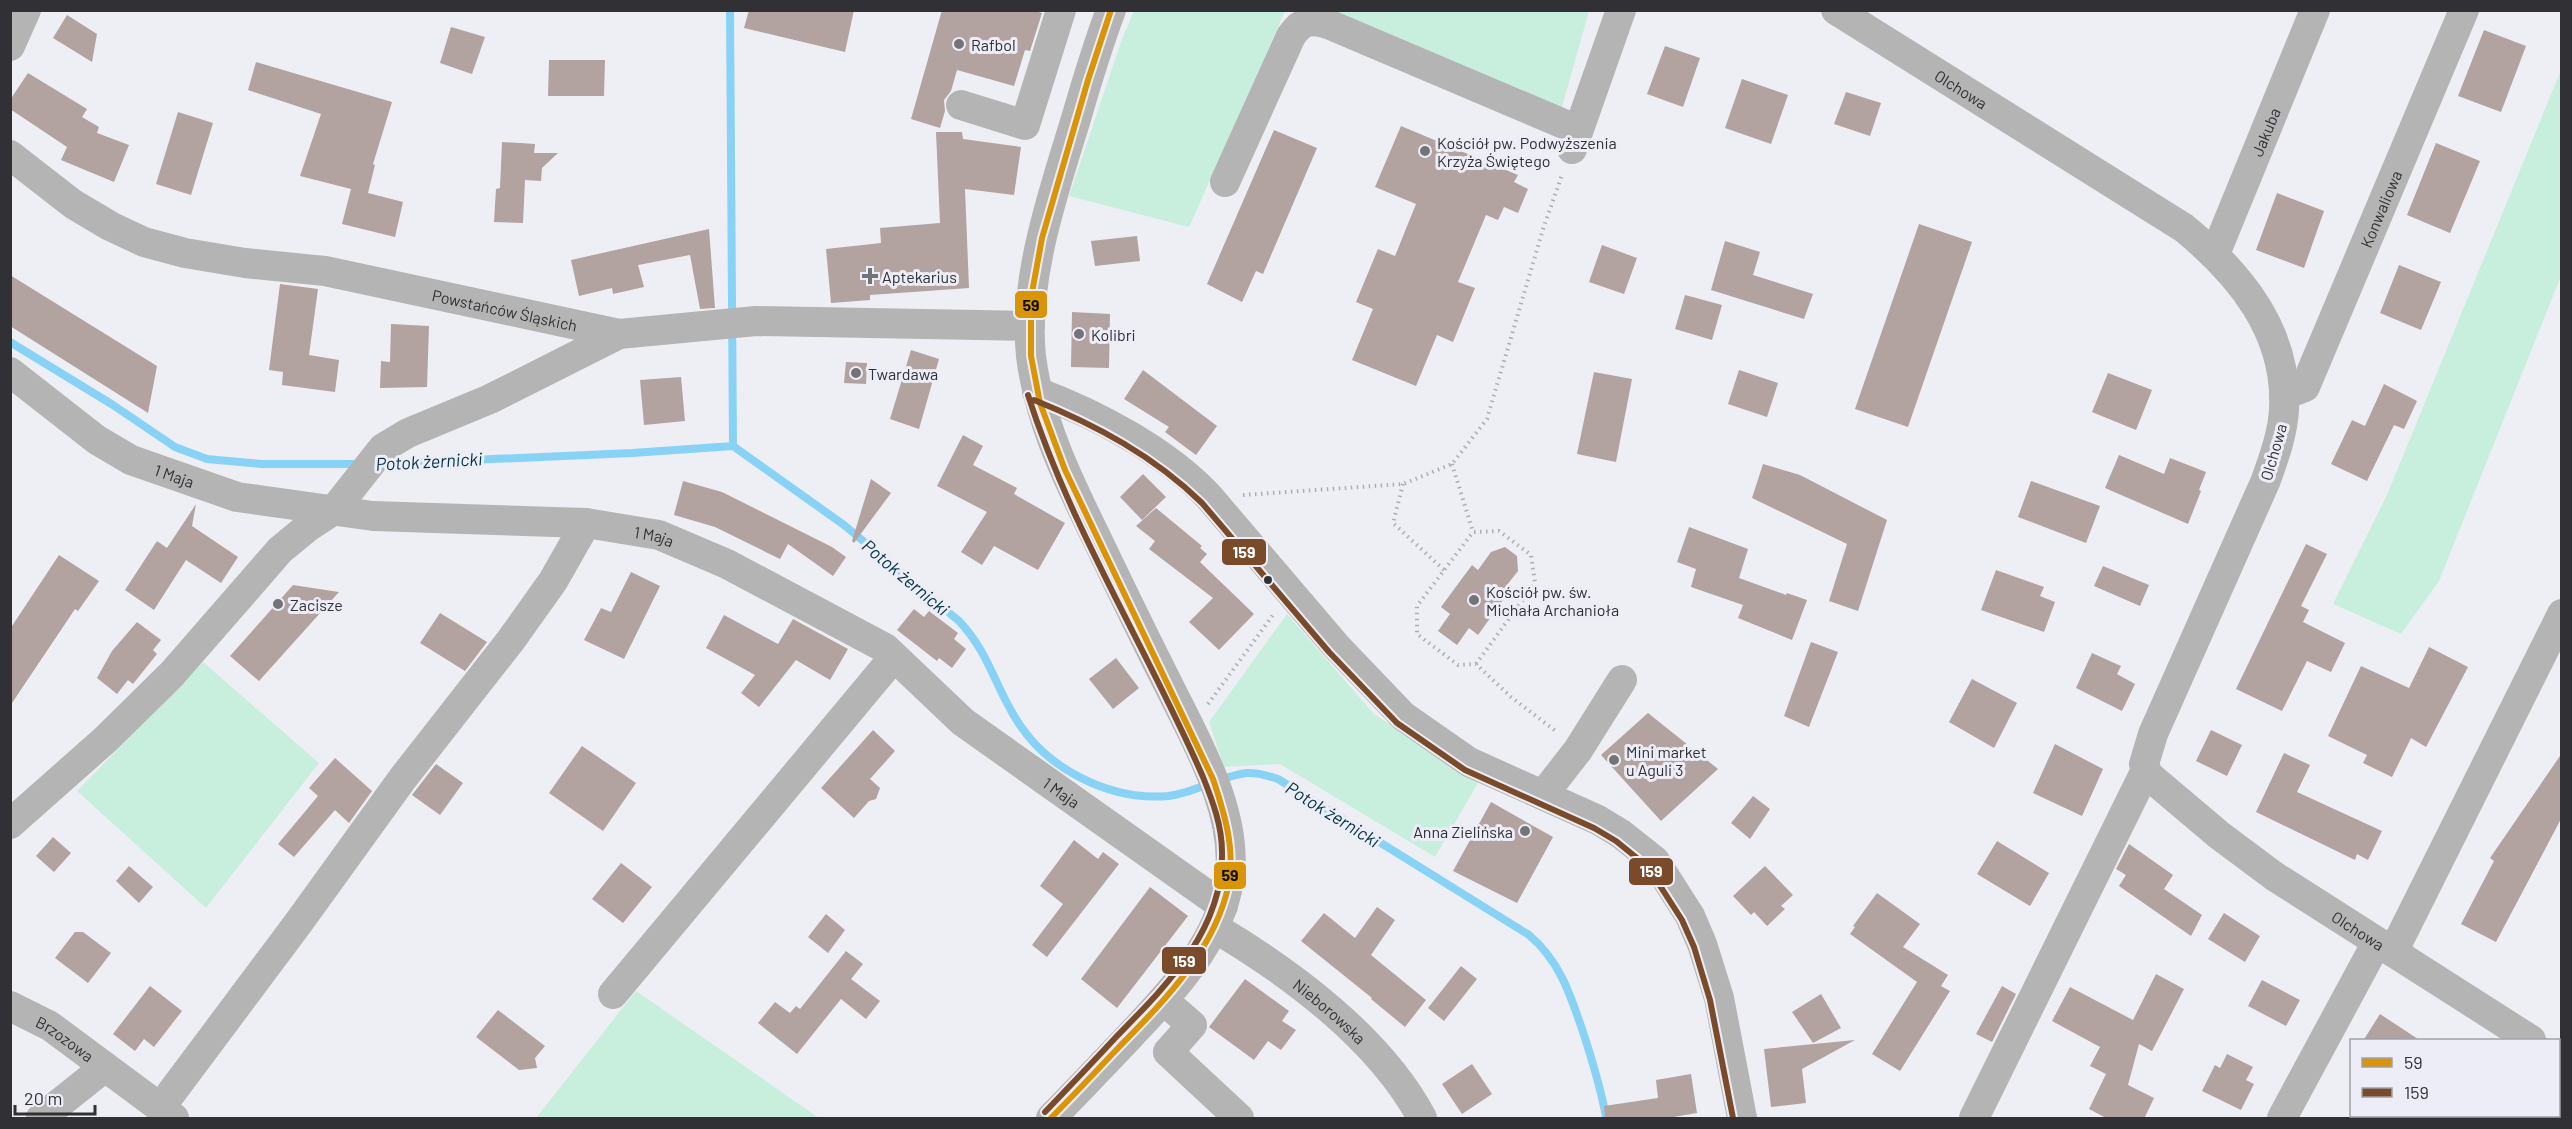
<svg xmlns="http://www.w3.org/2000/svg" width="2572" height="1129" font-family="Barlow,sans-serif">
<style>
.green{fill:#c8eedd}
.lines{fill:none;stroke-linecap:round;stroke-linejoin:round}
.stream{stroke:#88d2f5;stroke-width:8}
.building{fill:#b2a2a0}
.path{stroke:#aeaeb0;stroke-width:4;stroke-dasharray:1.5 4.5;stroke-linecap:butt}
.minor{stroke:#b5b4b5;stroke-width:30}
.bus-1-casing{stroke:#ecedf6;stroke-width:10}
.bus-2-casing{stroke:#ecedf6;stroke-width:10}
.bus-1{stroke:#d99408;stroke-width:6}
.bus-2{stroke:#7a4b2a;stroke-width:6}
.poi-dot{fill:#737478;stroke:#ecedf6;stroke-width:2}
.bus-dot{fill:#313135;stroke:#ecedf6;stroke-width:2}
.labels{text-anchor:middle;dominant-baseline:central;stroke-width:6;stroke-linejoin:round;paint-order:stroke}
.poi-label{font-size:16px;fill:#313135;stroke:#ecedf6;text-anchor:start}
.street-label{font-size:16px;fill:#313135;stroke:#ecedf6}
.water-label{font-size:18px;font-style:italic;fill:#003144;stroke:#ecedf6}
.line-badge{stroke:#ecedf6;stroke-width:2}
.badge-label{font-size:16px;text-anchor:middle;font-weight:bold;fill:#fff}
.pale-badge-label{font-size:16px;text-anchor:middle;font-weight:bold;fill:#111}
</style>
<rect width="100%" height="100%" fill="#eeeff4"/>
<path class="green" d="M1134,11h151l-96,216 -120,-31 53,-157z
M1334,11h255l-27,96z
M2561,70v206l-122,305 -38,53 -68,-30 54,-109z
M1287,614l87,100 104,69 -43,74 -155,-93 -56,3 -15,-45z
M203,662l116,101 -113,145 -129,-117z
M636,991l183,127h-283z"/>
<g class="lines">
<path class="stream" d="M730,10l3,436
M10,342l103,63 62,42 32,12 55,5h99
M380,464l252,-11 101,-7 111,79 115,96c30,32 35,63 57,98 30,50 94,82 152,77 27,-3 52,-20 79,-23 11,-1 21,3 31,6l251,156c32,27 42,62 55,100 9,28 17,54 22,82"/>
</g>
<path class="building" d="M749,10h105l-9,42 -101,-24z
M942,10h90l10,3 -12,38 -5,-1 -11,36 -57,-16 -6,21 -7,9 1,11 -5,17 -29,-9z
M67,15l30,19 -5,28 -39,-24z
M451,27l34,10 -13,37 -32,-11z
M2484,30l42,16 -25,66 -43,-16z
M1665,46l35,12 -17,49 -36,-13z
M549,60h56l-1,36h-56z
M256,62l136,40 -19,62 2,1 -7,28 35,9 -8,35 -53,-13 9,-35 -51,-13 21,-62 -73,-24z
M28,73l59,36 -5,8 17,10 -2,6 32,12 -15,37 -53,-22 6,-13 -57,-38v-9z
M1742,79l46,16 -17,49 -46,-16z
M1846,92l35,11 -11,33 -36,-12z
M178,112l35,11 -22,72 -35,-11z
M1401,126l117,49 -4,7 14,7 -10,24 -14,-6 -6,13 -12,-5 -28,67 17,6 -22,54 -16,-7 -21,51 -64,-26 21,-51 -17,-7 22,-53 17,7 21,-52 -41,-17z
M1274,130l43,18 -54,126 -7,-3 -14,31 -35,-18z
M936,132h26l1,7 58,8 -7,48 -49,-6 4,99 -99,7v5l-39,3 -5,-54 55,-6 -1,-15 60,-5z
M502,142l33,2 -1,9h24l-16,15 -1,13 -16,-1 -2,43 -29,-1 2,-33 4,-1z
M2436,143l44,18 -30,72 -43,-18z
M2277,193l47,18 -20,57 -48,-18z
M1919,224l53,18 -64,185 -53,-18z
M709,229l6,79 -15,1 -10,-54 -52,10 6,22 -31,7 -1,-6 -33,8 -8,-36z
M1137,236l3,25 -45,5 -4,-25z
M1725,241l35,11 -7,23 60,19 -9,25 -93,-29z
M1602,245l35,13 -13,36 -35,-12z
M2399,265l42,17 -20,48 -41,-17z
M10,275l147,91 -9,47 -138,-87z
M280,284l38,5 -9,66 30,5 -4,32 -53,-7 1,-13 -14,-2z
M1685,295l37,10 -10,35 -37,-11z
M1072,312l38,2 -1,54 -38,-1z
M391,324l38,2 -2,61 -47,1 1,-27 9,1z
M911,350l28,9 -20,70 -29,-10z
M846,362l21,1 -1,21 -22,-1z
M1143,370l74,56 -21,29 -31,-23 4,-5 -45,-28z
M1739,370l39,13 -11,34 -39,-13z
M1594,372l38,7 -16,83 -39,-8z
M2108,373l44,17 -16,40 -44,-18z
M681,377l4,44 -41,4 -4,-45z
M2384,384l33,17 -13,28 -10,-4 -27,56 -36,-17 21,-44 13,6z
M963,435l20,11 -10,19 44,23 -3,6 51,29 -27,47 -44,-24 -12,19 -21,-13 26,-40 -50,-26z
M2119,455l45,19 6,-16 36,14 -7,18 2,1 -13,33 -83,-36z
M1763,464l37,11 87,45 -29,91 -29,-10 18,-57 -95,-46z
M1143,474l23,23 -24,23 -22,-23z
M871,479l20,14 -37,50 -2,-2z
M683,481l39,11 110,55 14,10 -13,19 -45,-32 -8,15 -65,-32 -41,-12z
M2031,481l69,25 -14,37 -68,-26z
M196,504l-4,22 46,31 -17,26 -35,-23 -32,50 -29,-20 32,-49 10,7z
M1156,508l46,38 -2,2 7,6 -7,8 54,52 -35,36 -30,-28 24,-24 -64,-49 6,-8 -19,-15z
M1689,527l59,22 -9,29 47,17 1,-2 20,7 -15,40 -54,-22 5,-13 -52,-18 5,-18 -19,-7z
M2306,544l21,10 -26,52 8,4 -6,12 42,21 -14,29 -24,-11 -25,50 -46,-22z
M1505,547l12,9 1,15 -15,19 5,3 -30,42 -9,-7 -12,17 -19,-14 12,-17 -9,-7 31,-42 6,5 13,-18z
M59,555l40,26 -21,30 -3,-2 -65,97v-77z
M2103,566l46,19 -9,21 -46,-20z
M1996,570l48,17 -4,9 15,6 -11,30 -63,-22z
M631,572l29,14 -36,73 -40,-19 17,-32 10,4z
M293,585l46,7 -80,89 -29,-25z
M914,609l10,8 5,-6 29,22 -4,6 12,10 -14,19 -13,-10 -2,3 -40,-31z
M440,613l47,29 -22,29 -45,-28z
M724,615l54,29 15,-25 55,30 -18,31 -34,-20 -37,47 -18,-14 14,-18 -49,-27z
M137,622l24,18 -8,10 4,4 -24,30 -5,-4 -11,14 -20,-16 15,-27z
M1811,642l27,10 -29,75 -25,-11z
M2429,647l39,20 -42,80 -15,-9 -19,39 -29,-14 4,-8 -39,-19 33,-70 48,22z
M2092,653l29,13 -4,8 18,10 -13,27 -46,-23z
M1116,658l23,30 -26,21 -24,-30z
M1972,679l45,24 -23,45 -45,-26z
M1648,713l70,56 -57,52 -60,-66z
M873,730l22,21 -25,28 10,9 -4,11 -7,2 -15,17 -33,-30z
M2211,730l31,15 -15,31 -31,-15z
M2055,744l48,25 -21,47 -49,-23z
M582,746l54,37 -33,48 -54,-38z
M2284,753l26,12 -13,27 85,39 -14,29 -11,-6 -2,6 -99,-48z
M2562,753v64l-66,125 -35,-18 33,-63 -4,-3z
M335,758l37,33 -23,32 -14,-13 -41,47 -16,-13 40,-48 -9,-8z
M436,764l27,19 -23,32 -28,-20z
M1753,796l17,13 -20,30 -19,-16z
M1491,802l62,35 -36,66 -64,-32z
M53,837l18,16 -17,19 -18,-16z
M1074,840l24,19 5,-7 16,12 -72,93 -15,-12 31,-41 -23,-18z
M1997,841l52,32 -19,33 -53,-32z
M2129,844l44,31 -9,14 38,26 -11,21 -72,-50 7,-11 -10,-6z
M621,863l31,24 -29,36 -31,-24z
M129,866l24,21 -14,16 -23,-22z
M1765,866l28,29 -12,11 4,3 -18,17 -13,-14 -3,3 -18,-19z
M1150,887l38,29 -71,92 -36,-29z
M1877,893l43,31 -17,23 45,28 -7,11 9,5 -50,80 -28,-17 45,-72 -67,-48 5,-7 -2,-1z
M1377,907l18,13 -24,35 55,45 -21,27 -34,-28 1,-1 -71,-57 23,-28 31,25z
M2224,913l36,23 -15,26 -37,-23z
M826,914l19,16 -17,23 -20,-16z
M75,932h8l28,21 -23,30 -33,-25z
M846,951l17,13 -12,15 29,22 -14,18 -25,-20 -44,55 -39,-31 17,-21 15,11 6,-7 4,3z
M1461,966l16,13 -33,42 -16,-13z
M2156,974l28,15 -32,62 -13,-7 -11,41 26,13 -10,21h-36l-19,-10 17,-35 -16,-8 10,-19 -48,-26 18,-34 63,33z
M1245,979l44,32 -7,10 14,9 -15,20 -13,-9 -14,19 -45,-33z
M2262,980l38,20 -14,26 -38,-20z
M150,986l32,25 -28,36 -10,-8 -9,12 -22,-17z
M2002,986l14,8 -24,48 -16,-8z
M1821,994l20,34 -28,15 -21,-31z
M498,1010l47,36 -10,12 2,10 -18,2 -43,-33z
M2380,1014l41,27h-58z
M1855,1040l-53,29 4,34 -35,4 -7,-58z
M2227,1054l26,13 -7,13 8,4 -13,26 -39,-19 13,-26 5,3z
M1472,1064l20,30 -30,20 -20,-30z
M1691,1074l6,39 -35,6h-57l-1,-13 54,-8 -2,-18z"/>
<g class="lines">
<path class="path" d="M1452,464l21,68
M1403,484l-10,39 51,47
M1243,495l160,-11 49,-20 35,-45 56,-190 19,-54
M1476,664l59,-81 -4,-28 -32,-24 -26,1 -56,74v28l41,31 18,-1 35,33 46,35
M1208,704l65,-89"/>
<g class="minor">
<path id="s1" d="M1836,10l348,218c56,46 104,104 100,181 -1,24 -10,48 -18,71l-113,254 -9,30 4,11 71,60 55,41 257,164"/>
<path d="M10,46l16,-36"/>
<path d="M961,105l64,20 36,-115"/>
<path d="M1572,149l49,-139"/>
<path id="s2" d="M10,155l63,49 37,22 34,16 41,11 60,10 80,8 294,63 137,-13 274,5"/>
<path d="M1225,182l66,-146c11,-16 20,-17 37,-12l250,106"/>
<path id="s3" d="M2215,254l100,-244"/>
<path id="s4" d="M10,372l87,68 34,20 106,37 136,19 213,7 73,12 68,29 158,84 78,74 260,184"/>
<path d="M1037,392c59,22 129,59 172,105l127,149 67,70 66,46 129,58 23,14 34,27 35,55 12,28 17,54 23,120"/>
<path id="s5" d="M2284,395l21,-8 159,-377"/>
<path d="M1543,795l35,-45 44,-70"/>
<path d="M10,824l96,-85 66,-65 108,-124 28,-23 26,-17 49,-62 25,-15 82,-34 129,-65"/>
<path id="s6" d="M1215,928c76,45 165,111 207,190"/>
<path d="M2393,952l169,-338"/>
<path d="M613,994l281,-337"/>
<path d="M1163,1000l29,25 -24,27 71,66"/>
<path id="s7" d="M10,1006l40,20 124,92"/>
<path d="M2558,1058l4,2"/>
<path d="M160,1108l139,-186 104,-144 108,-138 42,-59 33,-58"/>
<path d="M2558,1112l4,-4"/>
<path d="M41,1118l64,-51"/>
<path d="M1051,1118c26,-26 51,-53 77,-80 43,-46 90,-93 101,-157 11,-66 -33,-140 -61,-197 -25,-49 -49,-99 -73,-149 -28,-57 -56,-115 -64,-179 -8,-75 22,-163 44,-234 11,-38 22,-75 36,-112"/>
<path d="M1974,1118l172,-348"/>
<path d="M2282,1118l95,-176"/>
</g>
<defs>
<path id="bus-1" d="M1051,1118c24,-24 47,-49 70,-73 45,-46 95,-97 108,-162 6,-36 -5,-71 -16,-104l-148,-309 -25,-67 -9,-47v-58l11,-60 46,-158 23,-70"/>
<path id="bus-2" d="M1028,395c43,135 119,253 175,382 10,25 19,49 19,75 2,77 -55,133 -105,184 -24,26 -48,51 -72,76
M1034,400c62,25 120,56 168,103l127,149 68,71 68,47 129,58 22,13 32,26 34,53 12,27 16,53 23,118"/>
</defs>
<use href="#bus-1" class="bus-1-casing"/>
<use href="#bus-2" class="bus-2-casing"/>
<use href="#bus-1" class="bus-1"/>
<use href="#bus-2" class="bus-2"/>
</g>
<g class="poi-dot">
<circle cx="959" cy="44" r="6"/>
<circle cx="1425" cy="151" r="6"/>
<path d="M867 267h6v6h6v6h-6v6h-6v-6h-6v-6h6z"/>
<circle cx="1079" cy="334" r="6"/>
<circle cx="856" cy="373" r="6"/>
<circle cx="1474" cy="600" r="6"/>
<circle cx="278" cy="604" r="6"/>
<circle cx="1614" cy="760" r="6"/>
<circle cx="1525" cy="831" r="6"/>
</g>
<circle class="bus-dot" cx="1268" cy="580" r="5"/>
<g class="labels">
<g class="poi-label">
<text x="971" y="44">Rafbol</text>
<text x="1437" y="142">Kościół pw. Podwyższenia<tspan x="1437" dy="18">Krzyża Świętego</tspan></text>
<text x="882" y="276">Aptekarius</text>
<text x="1091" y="334">Kolibri</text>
<text x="868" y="373">Twardawa</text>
<text x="1486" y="591">Kościół pw. św.<tspan x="1486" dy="18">Michała Archanioła</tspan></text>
<text x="290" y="604">Zacisze</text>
<text x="1626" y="751">Mini market<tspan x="1626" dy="18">u Aguli 3</tspan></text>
<text x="1513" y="831" text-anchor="end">Anna Zielińska</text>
</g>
<g class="street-label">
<text stroke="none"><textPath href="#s1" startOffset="148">Olchowa</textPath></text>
<text stroke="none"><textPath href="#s3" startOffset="132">Jakuba</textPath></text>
<text stroke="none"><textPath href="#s5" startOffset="216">Konwaliowa</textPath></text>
<text stroke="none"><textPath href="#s2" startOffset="528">Powstańców Śląskich</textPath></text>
<text transform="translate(2273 452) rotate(-74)">Olchowa</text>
<text stroke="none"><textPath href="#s4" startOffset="196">1 Maja</textPath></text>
<text stroke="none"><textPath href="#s4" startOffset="682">1 Maja</textPath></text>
<text stroke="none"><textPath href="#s4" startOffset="1168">1 Maja</textPath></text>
<text stroke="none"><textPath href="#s1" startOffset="1282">Olchowa</textPath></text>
<text stroke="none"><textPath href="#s6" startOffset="142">Nieborowska</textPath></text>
<text stroke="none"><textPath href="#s7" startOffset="64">Brzozowa</textPath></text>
</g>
<g class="water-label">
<text transform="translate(429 461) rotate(-3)">Potok żernicki</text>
<text transform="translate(906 577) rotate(40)">Potok żernicki</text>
<text transform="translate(1333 814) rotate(32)">Potok żernicki</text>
</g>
</g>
<g class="line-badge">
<rect x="1014" y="290" width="34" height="29" rx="6" fill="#d99408"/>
<rect x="1221" y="538" width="46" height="28" rx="6" fill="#7a4b2a"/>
<rect x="1628" y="857" width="46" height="29" rx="6" fill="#7a4b2a"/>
<rect x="1213" y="861" width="34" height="29" rx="6" fill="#d99408"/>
<rect x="1161" y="946" width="46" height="29" rx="6" fill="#7a4b2a"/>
</g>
<g class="badge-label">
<text x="1244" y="558">159</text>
<text x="1651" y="877">159</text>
<text x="1184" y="967">159</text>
</g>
<g class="pale-badge-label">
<text x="1031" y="311">59</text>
<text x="1230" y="881">59</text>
</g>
<rect width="2572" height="1129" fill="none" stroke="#313135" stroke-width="24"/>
<rect x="2350" y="1039" width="210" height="78" fill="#ecedf6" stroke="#a1a2a9" stroke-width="1.5"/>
<rect x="2362" y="1058" width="30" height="9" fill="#d99408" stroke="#a1a2a9" stroke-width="1.5"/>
<text x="2404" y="1069" font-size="18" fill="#313135">59</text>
<rect x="2362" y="1088" width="30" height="9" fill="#7a4b2a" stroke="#a1a2a9" stroke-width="1.5"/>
<text x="2404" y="1099" font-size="18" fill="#313135">159</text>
<path d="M15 1105v9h80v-9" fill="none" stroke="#313135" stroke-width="3"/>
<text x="24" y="1105" font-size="18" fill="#313135" stroke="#ecedf6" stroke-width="4.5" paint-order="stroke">20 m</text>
</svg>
